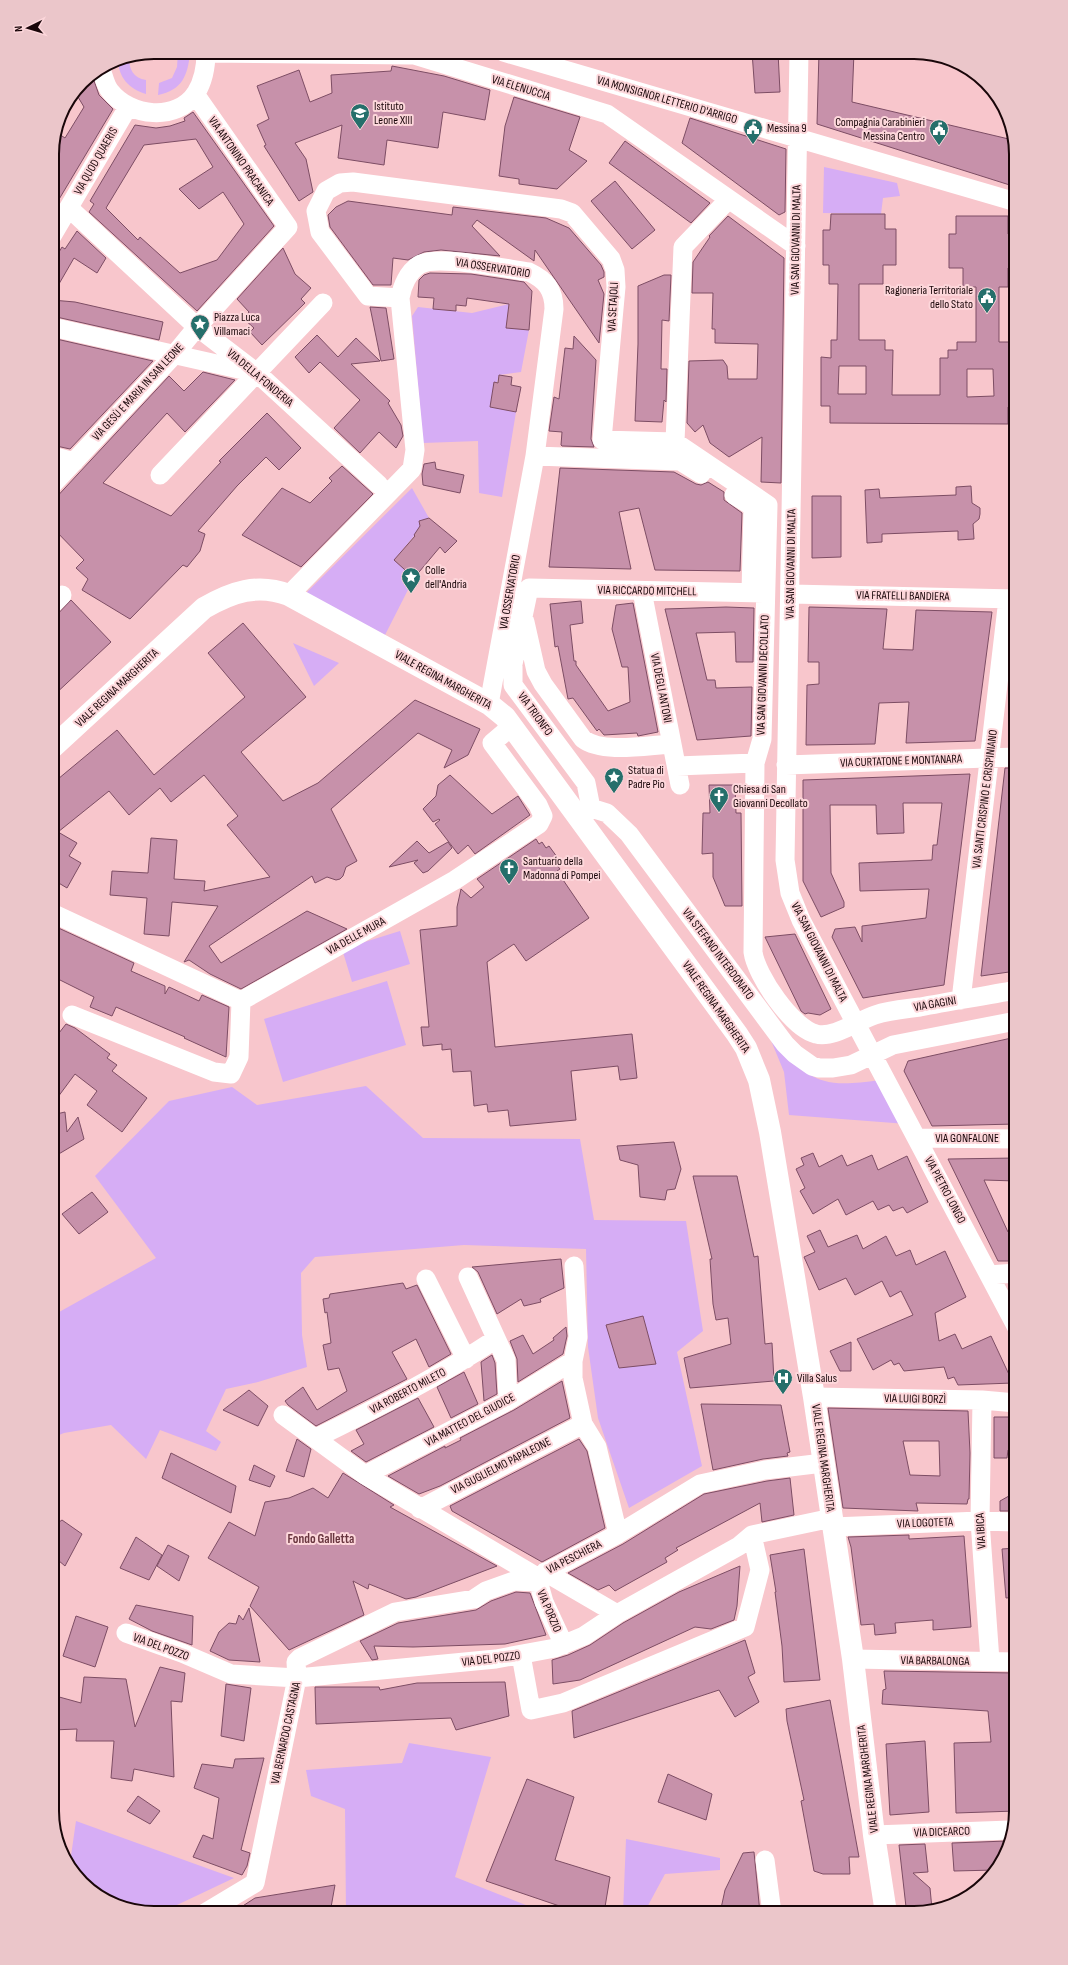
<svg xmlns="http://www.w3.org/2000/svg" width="1068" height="1965" font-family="'Sofia Sans Condensed',sans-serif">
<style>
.green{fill:#d6adf5}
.building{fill:#c791aa;stroke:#7d4d64;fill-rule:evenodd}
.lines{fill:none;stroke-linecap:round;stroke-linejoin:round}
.minor{stroke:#fff;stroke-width:19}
.major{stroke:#fff;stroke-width:22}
.labels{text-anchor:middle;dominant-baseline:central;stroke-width:4;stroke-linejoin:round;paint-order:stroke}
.street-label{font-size:12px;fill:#190609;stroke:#fdd7db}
.poi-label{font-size:12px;fill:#190609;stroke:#fdd7db;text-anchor:start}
.neighbourhood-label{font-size:13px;font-weight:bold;fill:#69363f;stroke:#fdd7db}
.rim{fill:none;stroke:#190609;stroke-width:2}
</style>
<rect width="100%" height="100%" fill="#f8c6cc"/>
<path class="green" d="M178,52h12c-2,24 -8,38 -32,43l1,-12 13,-5 5,-11z
M129,57c0,12 4,21 17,23v14c-17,-5 -28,-17 -28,-35z
M824,167l73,16 3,13 -17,2 -2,16 -58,-1z
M509,304l-3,24 23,2 -8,42 -22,3 -9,32 26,5 -14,85 -23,-4 -1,-52 -55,2 -11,-127 6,-9 54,6z
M412,488l17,30 -35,42 20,18 -29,57 -79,-42z
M293,643l46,20 -25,23z
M400,931l10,33 -58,18 -10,-33z
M387,981l19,64 -123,37 -19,-63z
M770,1038c41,43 49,51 110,42l27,44 -118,-9 -5,-43z
M366,1086l57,52 157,1 14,81 92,1 17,110 -26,21 25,114 -73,42 -31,-90 -10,-71 -2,-98 -122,-4 -149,12 -14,16 1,62 5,32 -49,15 -32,7 -20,42 15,11 -5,9 -56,-21 -14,29 -35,-34 -47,8 -12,5v-122l104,-58 -61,-82 74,-75 63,-14 25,18z
M409,1743l82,14 -36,120 91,36h-200l-1,-104 -34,-13 -5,-26 96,-7z
M76,1821l158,57 -74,35h-12l-51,-17 -27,-33z
M626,1839l94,19v12l-55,4 -21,39h-21z"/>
<path class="building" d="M752,52h26l2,40 -25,1z
M819,52h35l-2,50 161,38 3,14v33l-199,-63z
M392,66l52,10 46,14 -5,30 -42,-8 -5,36 -51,-8 -3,25 -46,-7 4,-33 -47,18 11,16 7,33 -14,9 -35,-55 2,-1 -9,-20 12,-6 -12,-33 42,-16 11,32 22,-9 -1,-18 60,-4z
M92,75l7,20 14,14 -61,102v-63l4,-16 9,6 19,-31 -9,-15 7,-10z
M514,97l66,20 -11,33 18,11 -30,28 -38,-5v-5l-20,-3 6,-50z
M193,112l81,114 -77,85 -108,-99 5,-8 -4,-3 45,-76 21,3 14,-2 15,-5 -1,-3zM196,139l17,28 -34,22 20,20 24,-17 21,32 -27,36 -37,13 -40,-36 -2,3 -32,-32 38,-63z
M690,118l96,31 -1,63 -6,3 -97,-72z
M625,141l85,62 -19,20 -82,-60z
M615,181l40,49 -23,19 -41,-48z
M348,201l104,14 1,-8 93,11 23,10 32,37 3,7v5l-6,3 6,14 -5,49 -64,-93 -1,11 -57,-41 -5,6 28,30 -59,-6 -17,2 -16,8 -15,-2 -2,27h-18l-43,-58 -2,-12 8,-8z
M831,214h54v15h11v36h-13v19h-24v56h26v10h8l-1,45h48v-37h8v-8h9v-8h19v-55h-13v-19h-14v-34h7v-18h52v18h8v34h-8v19h-9v55h11v17h6v48h-8v17l-178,-1v-17h-9v-49l10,1v-18h6l1,-56h-9v-19h-6v-35h7zM839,366h27v28h-28zM967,369h26l1,27 -27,1z
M728,216l56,42 -3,225 -20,-1 1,-45 -33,20 -19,-14 -7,-18 -8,7 -8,-9 2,-62 34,-1 4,6 1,13h29l1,-35 -43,-1v-14h-3l1,-36h-21l1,-31 17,-25 -1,-1z
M77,231l29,27 -9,15 -23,-15 -22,38v-32l10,-17 3,2z
M283,248l12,26 16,14 -10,11 4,4 -43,42 -12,-13 4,-4 -10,-9 5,-7 -12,-13z
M430,273l41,1 53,8 8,9 -3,39 -23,-2 3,-24 -42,-6 -1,8 -10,-1v6l-23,-2 1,-11 -16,-1 1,-17 5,-5z
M664,275h7l-2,46 -7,-1 -1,49h6l-1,33 -2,-2 -2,22 -27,-1 3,-77v-58z
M52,300l23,2 88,20 -4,18 -107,-24z
M370,307l16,1 8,51 -13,2z
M317,335l21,22 18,-19 24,23 -29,3 39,37 -2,2 13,22 2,11 -7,12 -17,-16 -19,21 -26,-25 26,-28 -40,-38 -11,11 -14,-16z
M574,336l22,24 -5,79 3,8 -32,-1 -1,-1 1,-13 -13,-1 5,-34 5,2 6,-51 8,1z
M52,338l101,23 -83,88 -18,-4z
M203,372l32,8 -50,52 -18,-19 -64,70 68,33 50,-54 -2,-1 48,-48 34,35 -22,22 -13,-13 -29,29 -39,45 7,3 -5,17 -13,16 -4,-2 -53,54 -48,-29 6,-11 -12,-11 8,-8 -32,-33v-25l117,-126 15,15z
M499,375l13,2 -1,8 10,2 -5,25 -26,-5 4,-25 4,1z
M435,462l1,7 28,6 -4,18 -37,-8 -1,-11 2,-10z
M342,466l31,28 -72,73 -59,-32 40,-47 28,15 22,-22 -3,-3z
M560,468l114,4 22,12 5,1 7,-3 16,10v8l18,13 -2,58 -85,-1 -16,-62 -20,4 12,57 -82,-2z
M971,486l1,17 8,5v6l-1,5 -6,5 1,15 -16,1v-9l-76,3v8l-15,1 -2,-53 14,-1 1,9 76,-3v-8z
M812,496h29v61l-29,1z
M429,518l28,23 -12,12 -5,-6 -26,31 -20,-18 21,-24 -1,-1 6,-9 -1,-5z
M71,600l40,42 -59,55v-77z
M581,601l2,22 -13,2 4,36h2v4l32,46 22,-9 -2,-35h-6l-10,-38 4,-24 17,-2 25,129 -20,4 -1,-3 -33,2 -5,-6 -2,2 -24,-33 -5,1 -10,-53 -3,1 -5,-43z
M726,607l28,1 -1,54h-17l-1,-30 -39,1 11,47h8l1,8 36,-1 -1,49 -54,4 -32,-131z
M809,607l78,2 -4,40 30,1 3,-40 76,2 -17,129 -69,2 3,-41 -30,1 -4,41 -69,1 1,-60 12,-1v-22h-11z
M243,623l63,74 -65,55 42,49 35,-18 97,-83 65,29 -12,26 -24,13 8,-18 -34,-17 -87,76 26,52 -11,6 -3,9 -3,3 -4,1 -9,-3 -12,6 -3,-7 -103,70 12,17 86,-52 40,18 -106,60 -31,-15 -21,-14 -5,2 34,-56 -46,-4 -3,34 -25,-2 3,-36 -37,-3 2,-24 36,2 3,-35 26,2 -3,39 31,2 -1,10 66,-14 -43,-52 11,-9 -34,-41 -33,27 -11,-14 -31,27 -20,-24 -51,41 19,11 -8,13 12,7 -14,25 -15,-9v-95l65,-54 37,45 91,-78 -37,-44z
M1005,768h11v203l-35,5z
M970,774l-26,211 -81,13 -31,-61 3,-8 20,-2 7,15v-16l64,-8 3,-29 -69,2 -1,-28 73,-3 1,-15h4l5,-42h-39l1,30 -27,1 -1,-29h-46l1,68 13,29v5l-23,10 -18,-36v-101z
M450,775l42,39 26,-18 12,19 -55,39 -7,-9 -10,9 -23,-30 5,-4 -1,-1 -6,3 -10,-13 13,-13 2,-11z
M709,785h26l1,28h5l1,93h-17l-12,-29v-24l-11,1 1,-41h7z
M536,839l3,5 3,-2 4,6 3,-2 11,15 -4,3 4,5 -3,2 32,47 -63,43 -12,-17 -27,18 8,85 137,-13 5,44 -17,2 -2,-14 -47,5 5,49 -66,6 -2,-16 -20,2 -1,-8 -13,2 -3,-35 -18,1 -2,-23 -9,1v-6l-19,2 -2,-19h8l-9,-97 37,-4v-19l4,-18 10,9 13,-11 -7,-8z
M417,841l12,12 19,-11 4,6 -24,23 -5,2 -9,-10 4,-3 -29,7z
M52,925l82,38 -3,8 34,15v8l4,-7 30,14 3,-6 27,12 -3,50 -42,-19 1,-1 -69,-30 -4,9 -22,-9 4,-10 -42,-21z
M795,934l36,75 -11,6 -12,-2 -3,1 -4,-3 -36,-74z
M66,1024l9,4 35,26 -3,4 10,7 -5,6 35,27 -25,34 -35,-27 10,-14 -22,-17 -23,31v-76l7,4z
M1016,1037v87l-84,2 -28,-55 4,-10z
M65,1112l2,20 11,-15 6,22 -32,19v-43z
M674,1142l7,27 -6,20 -8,1 -2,10 -25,-3 -2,-32 -18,-5 -3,-14z
M813,1153l6,14 23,-12 5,11 25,-11 6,15 29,-14 21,46 -21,11 -4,-6 -10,4 -4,-6 -11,5 -5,-9 -27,14 -8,-16 -25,15 -13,-23 5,-3 -9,-19 8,-4 -3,-7z
M1016,1158v23l-32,-1 24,52 8,-1v30h-18l-50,-102z
M693,1176h44l17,81 4,-1 7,88 7,-1 2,38 -84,7 -6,-30 47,-14 -3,-26 -12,2 -3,-16 -3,-45h2z
M92,1192l16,20 -29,22 -17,-20z
M820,1230l8,17 29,-12 6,14 23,-13 10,20 14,-6 6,15 29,-14 21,46 -31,16 4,28 16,-7 7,15 29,-13 22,47 -55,2 -4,-8 -6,2 -4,-12 -40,4 -5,-8 -5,2 -3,-5 -18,10 -16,-31 56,-24 -12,-24 -11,6 -8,-16 -27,14 -9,-17 -27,12 -15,-33 11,-5 -8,-16z
M561,1259l3,29 -24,11 1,3 -17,4 -3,-7 -24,15 -19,-42 -6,-5z
M403,1283l3,6 11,-4 34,69 -22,13 -13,-28 -24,13 15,27 -91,47 -28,-21 -3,-4 18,-14 14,23 30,-19 -8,-23 -11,2 -5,-25 8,-2 -4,-31 -2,1 -2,-14 6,-1 1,-4z
M643,1316l13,48 -37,4 -13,-43z
M566,1327l1,9 -4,18 -45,28 -1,-23 -7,-18 13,-6 10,19 21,-14 -1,-2z
M851,1342v29h-11l-10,-20z
M492,1355l3,8 2,31 -13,7 -3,-39z
M464,1372l14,32 -27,14 -14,-31z
M562,1381l8,37 -130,68 -21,8 -31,-18 57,-30v2l16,-8 -1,-2 54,-28z
M249,1390l19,16 -10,20 -35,-16z
M418,1398l16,29 -68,35 -15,-11 13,-7 -8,-14z
M701,1404l80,1 9,47 -3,1 1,3 -25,3 -50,11z
M828,1408l140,3 2,42 -1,46h-1l-1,5 -51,-1 2,8 -75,-3zM903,1441h36l1,35 -30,-1z
M994,1417h22v33h-8l-1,8h-13z
M297,1439l14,10 -7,28 -18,-6z
M579,1439l8,12 18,77 -63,34 -90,-51 -2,-5z
M171,1453l65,33 -5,27 -69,-35z
M254,1465l21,11 -5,11 -21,-7z
M343,1473l51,32 -4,2 107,59 -81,31 -10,2 -37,-15 -1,5 -15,-8 11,34 -75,35 -39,-44 9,-19 -51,-29 21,-36 26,14 10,-34 24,-4 24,-10 15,10z
M790,1478l4,37 -32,7 -2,-19 -84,45 2,2 -13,8 2,4 -52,29 -6,-6 -11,5 -30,-17 55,-29 81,-50 63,-13z
M1016,1492v19h-16v-10z
M62,1520l20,14 -17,32 -13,-11v-28z
M909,1535v4l55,-3 7,91 -38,3v-10l-38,3 1,10 -21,2 -1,-11 -13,1 -10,-78 -3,-10z
M136,1537l26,18 -13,25 -29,-12z
M168,1545l21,11 -10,25 -22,-15z
M1016,1548v49l-10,1 -4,-49z
M804,1549l16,131 -36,2 -2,-36 -7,-54h1l-6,-37z
M740,1566l-3,40 -3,14 -23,9 -16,-2 -115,53 -27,4 -1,-24 16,-5 22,-10 33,-22 56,-31z
M516,1592l14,1 16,42 -41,9 -92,3 -39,-1 4,13 -6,1 -12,-19 38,-18 78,-13 15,-9z
M136,1605l57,11 -1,29 -40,-14 -23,-12z
M249,1608l11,54 -31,-2 -19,-9 9,-19 10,-9 7,1 3,-9 4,5z
M76,1616l32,11 -13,40 -32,-11z
M745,1640l10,33 -7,4 11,25 -24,15 -16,-27 -145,48 -2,-27z
M160,1667l25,6 -3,29 -11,-1 3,76 -40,-8 -2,12 -21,-3 3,-37h-38l1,-12 -25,1v-35l29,8 3,-26 42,2 9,48z
M884,1671l132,2v138l-60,2 -2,-70 37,-1 -3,-31 -106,-7 1,-14 3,-1z
M505,1682l4,34 -53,14 -5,-12 -135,6 -1,-37h64l1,3 37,-7z
M226,1684l25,4 -7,53 -23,-5z
M830,1700l29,157h-10l1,17h-27l-9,-3 -13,-70 3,-1 -17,-79 -1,-12z
M925,1741l4,71 -39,3 -4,-71z
M264,1758l-23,92 9,3 -3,13 -5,9 -49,-18 10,-22 10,4 6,-41 -25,-10 8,-24 31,4 2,-9z
M668,1774l44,20 -6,26 -48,-18z
M527,1779l47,18 -19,63 55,17 -6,36h-24l-94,-32z
M138,1796l22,15 -10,13 -23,-13z
M1007,1841l-8,27 -3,2 -42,1 -2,-28z
M925,1844l3,28 -15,1 17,15 2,21 -20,4 -6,-6 -7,-62z
M754,1852l6,61h-40l5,-23 18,-37z
M335,1885l-5,28h-98l23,-15z"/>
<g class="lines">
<path class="minor" d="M503,52l513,150
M799,52l-14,808 5,33 11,27 215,406
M206,53l208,2 193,59 189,132
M101,69c3,8 4,16 9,22 20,26 67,31 86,2 8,-13 10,-26 10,-41
M69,208l128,119 60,46 122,112
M52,236l76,-129
M400,298l-32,-2 -48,-64 -4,-21 10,-20 14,-8 13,-1 208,27 11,4 39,46 4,11 1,17 -14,153 73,2 8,-195 46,-48
M52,327l200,45
M675,442l93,63 -6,234 -7,24 -2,189c3,23 39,76 63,82 17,5 43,-14 59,-19 15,-5 31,-6 45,-8 32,-6 64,-11 96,-17
M52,456l22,6
M535,456l145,5 21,13
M160,475l163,-172
M52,485l122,-130 23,-28 91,-100 -93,-133
M734,495l19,12 -2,86
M642,591l38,194
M791,594l225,5
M289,595l123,-126 3,-19 -15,-152c2,-12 8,-26 19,-33 18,-11 87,4 110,7 17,8 25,18 25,37l-19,147 -46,248
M52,605l10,-10
M525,622l11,49 7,13 40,55c20,15 65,6 89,5
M786,765l230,-8
M677,766l78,-3
M591,808l-5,-25 -73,-98v-21l16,-76 236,5
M578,816l13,-8 16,5 22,21 156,210 10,10 17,12 7,2h14l18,-3 42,-20 123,-24
M52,913l189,88 214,-121 84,-56 4,-8 -5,-11 -46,-62 20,-17
M961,1000l47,-401
M72,1015l142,57 17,2 8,-17 2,-56
M918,1138l98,1
M574,1266l4,71 -5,24v17l10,46 14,23 21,87
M989,1275l27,-2
M468,1277l38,83 2,41
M426,1279l40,80
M814,1397l168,3 34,3
M982,1400l-2,121 10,140
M283,1415l82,60 172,102
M316,1438c62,-31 123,-61 180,-99
M365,1475l143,-74 65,-40
M420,1509l163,-85
M833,1527l147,-6 36,1
M545,1572l72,42
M537,1577l81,-43 82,-50 65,-14 58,-7
M537,1577l7,25 20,43
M126,1633l56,20 49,21 66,4 32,-3 167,-16 59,-11 29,-12 33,-22 122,-68 13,-11 80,-17
M521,1655l10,55 32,-7 182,-76 15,-57 -8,-35
M853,1659l163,3
M874,1835l136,-5
M765,1860l7,53
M205,1913l50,-30 42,-205 -1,-16 4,-4 95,-46 79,-13 12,-8 28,-10 23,1"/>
<path class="major" d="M52,748l152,-140c28,-16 53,-25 85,-13l200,109 16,13 232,317 9,14 13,32 11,52 44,265 39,262 21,176 12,78"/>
</g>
<defs>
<symbol id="school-pin" viewBox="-11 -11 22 30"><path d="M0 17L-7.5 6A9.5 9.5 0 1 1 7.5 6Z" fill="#256f6b" stroke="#fdd7db"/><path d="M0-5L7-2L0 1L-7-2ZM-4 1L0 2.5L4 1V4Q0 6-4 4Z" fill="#fff"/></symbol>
<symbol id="civic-pin" viewBox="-11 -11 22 30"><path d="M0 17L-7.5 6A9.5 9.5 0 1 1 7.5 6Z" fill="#256f6b" stroke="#fdd7db"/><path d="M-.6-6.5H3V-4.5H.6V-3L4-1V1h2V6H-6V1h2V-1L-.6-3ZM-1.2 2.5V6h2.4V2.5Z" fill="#fff"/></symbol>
<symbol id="sight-pin" viewBox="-11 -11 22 30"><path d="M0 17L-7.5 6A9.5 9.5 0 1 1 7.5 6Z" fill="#256f6b" stroke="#fdd7db"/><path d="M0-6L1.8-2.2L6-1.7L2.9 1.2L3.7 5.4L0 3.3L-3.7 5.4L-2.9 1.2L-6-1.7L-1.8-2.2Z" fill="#fff"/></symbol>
<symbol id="church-pin" viewBox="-11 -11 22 30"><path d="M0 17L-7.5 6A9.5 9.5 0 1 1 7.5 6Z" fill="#256f6b" stroke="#fdd7db"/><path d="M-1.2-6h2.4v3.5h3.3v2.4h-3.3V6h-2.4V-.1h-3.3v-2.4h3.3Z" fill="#fff"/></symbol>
<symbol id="hospital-pin" viewBox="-11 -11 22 30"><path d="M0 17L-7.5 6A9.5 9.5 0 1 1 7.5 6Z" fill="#256f6b" stroke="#fdd7db"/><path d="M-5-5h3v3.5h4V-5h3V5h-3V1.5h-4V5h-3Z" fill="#fff"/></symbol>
</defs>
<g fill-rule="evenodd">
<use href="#school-pin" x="349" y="102" width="22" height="30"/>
<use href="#civic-pin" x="742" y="117" width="22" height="30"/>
<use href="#civic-pin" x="928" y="118" width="22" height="30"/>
<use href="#civic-pin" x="976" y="286" width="22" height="30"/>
<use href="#sight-pin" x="189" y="313" width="22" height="30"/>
<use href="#sight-pin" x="400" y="566" width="22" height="30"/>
<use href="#sight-pin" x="603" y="766" width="22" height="30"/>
<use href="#church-pin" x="708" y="785" width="22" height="30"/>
<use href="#church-pin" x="498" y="857" width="22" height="30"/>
<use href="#hospital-pin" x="772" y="1367" width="22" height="30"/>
</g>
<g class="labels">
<g class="street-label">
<text transform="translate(521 88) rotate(17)">VIA ELENUCCIA</text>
<text transform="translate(667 100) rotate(16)">VIA MONSIGNOR LETTERIO D'ARRIGO</text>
<text transform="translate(96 161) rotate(-60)">VIA QUOD QUAERIS</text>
<text transform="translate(241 161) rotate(55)">VIA ANTONINO PRACANICA</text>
<text transform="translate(796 240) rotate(-89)">VIA SAN GIOVANNI DI MALTA</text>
<text transform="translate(493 268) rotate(9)">VIA OSSERVATORIO</text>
<text transform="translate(613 307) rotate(-87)">VIA SETAJOLI</text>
<text transform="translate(260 378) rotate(40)">VIA DELLA FONDERIA</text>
<text transform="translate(138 392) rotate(-47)">VIA GESÙ E MARIA IN SAN LEONE</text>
<text transform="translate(791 564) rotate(-89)">VIA SAN GIOVANNI DI MALTA</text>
<text transform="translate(647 591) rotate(1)">VIA RICCARDO MITCHELL</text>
<text transform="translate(510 592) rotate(-80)">VIA OSSERVATORIO</text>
<text transform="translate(903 596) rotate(1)">VIA FRATELLI BANDIERA</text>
<text transform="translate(763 675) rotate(-88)">VIA SAN GIOVANNI DECOLLATO</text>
<text transform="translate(443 680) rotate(29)">VIALE REGINA MARGHERITA</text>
<text transform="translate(117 688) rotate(-43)">VIALE REGINA MARGHERITA</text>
<text transform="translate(661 688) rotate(79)">VIA DEGLI ANTONI</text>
<text transform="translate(535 714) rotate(54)">VIA TRIONFO</text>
<text transform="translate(901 761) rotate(-2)">VIA CURTATONE E MONTANARA</text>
<text transform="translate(985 799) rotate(-83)">VIA SANTI CRISPINO E CRISPINIANO</text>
<text transform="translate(356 936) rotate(-29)">VIA DELLE MURA</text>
<text transform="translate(819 952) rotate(63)">VIA SAN GIOVANNI DI MALTA</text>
<text transform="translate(718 954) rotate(53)">VIA STEFANO INTERDONATO</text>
<text transform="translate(935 1004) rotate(-10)">VIA GAGINI</text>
<text transform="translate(716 1007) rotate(55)">VIALE REGINA MARGHERITA</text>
<text x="967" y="1138">VIA GONFALONE</text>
<text transform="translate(945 1190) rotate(62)">VIA PIETRO LONGO</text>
<text transform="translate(408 1391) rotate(-28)">VIA ROBERTO MILETO</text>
<text transform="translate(915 1399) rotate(1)">VIA LUIGI BORZÌ</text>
<text transform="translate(470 1420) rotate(-28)">VIA MATTEO DEL GIUDICE</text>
<text transform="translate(823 1458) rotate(82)">VIALE REGINA MARGHERITA</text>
<text transform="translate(501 1466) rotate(-27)">VIA GUGLIELMO PAPALEONE</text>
<text transform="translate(925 1523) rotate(-2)">VIA LOGOTETA</text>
<text transform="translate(981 1531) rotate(-93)">VIA IBICA</text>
<text transform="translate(574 1557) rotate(-27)">VIA PESCHIERA</text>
<text transform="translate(549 1611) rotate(67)">VIA PORZIO</text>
<text transform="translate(161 1647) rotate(20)">VIA DEL POZZO</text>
<text transform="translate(491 1659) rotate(-7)">VIA DEL POZZO</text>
<text transform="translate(935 1661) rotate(1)">VIA BARBALONGA</text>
<text transform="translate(286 1733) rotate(-78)">VIA BERNARDO CASTAGNA</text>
<text transform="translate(868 1779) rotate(-97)">VIALE REGINA MARGHERITA</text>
<text transform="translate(942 1832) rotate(-2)">VIA DICEARCO</text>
</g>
<g class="poi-label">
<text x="374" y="106">Istituto<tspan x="374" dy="14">Leone XIII</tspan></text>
<text x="925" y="122" text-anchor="end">Compagnia Carabinieri<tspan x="925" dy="14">Messina Centro</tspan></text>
<text x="767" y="128">Messina 9</text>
<text x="973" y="290" text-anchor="end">Ragioneria Territoriale<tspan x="973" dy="14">dello Stato</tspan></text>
<text x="214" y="317">Piazza Luca<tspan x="214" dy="14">Villamaci</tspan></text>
<text x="425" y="570">Colle<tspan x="425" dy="14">dell'Andria</tspan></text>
<text x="628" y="770">Statua di<tspan x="628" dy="14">Padre Pio</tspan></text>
<text x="733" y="789">Chiesa di San<tspan x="733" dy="14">Giovanni Decollato</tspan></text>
<text x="523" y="861">Santuario della<tspan x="523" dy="14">Madonna di Pompei</tspan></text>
<text x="797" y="1378">Villa Salus</text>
</g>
<g class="neighbourhood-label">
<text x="321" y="1539">Fondo Galletta</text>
</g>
</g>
<path d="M0 0H1068V1965H0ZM154 59H914A95 95 0 0 1 1009 154V1811A95 95 0 0 1 914 1906H154A95 95 0 0 1 59 1811V154A95 95 0 0 1 154 59Z" fill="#ebc6ca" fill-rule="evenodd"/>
<path class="rim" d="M154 59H914A95 95 0 0 1 1009 154V1811A95 95 0 0 1 914 1906H154A95 95 0 0 1 59 1811V154A95 95 0 0 1 154 59Z"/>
<g transform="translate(28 28) rotate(265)" stroke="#fdd7db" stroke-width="3" paint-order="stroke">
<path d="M0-3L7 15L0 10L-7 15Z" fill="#190609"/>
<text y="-6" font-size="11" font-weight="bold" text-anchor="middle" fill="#190609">N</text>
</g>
</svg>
